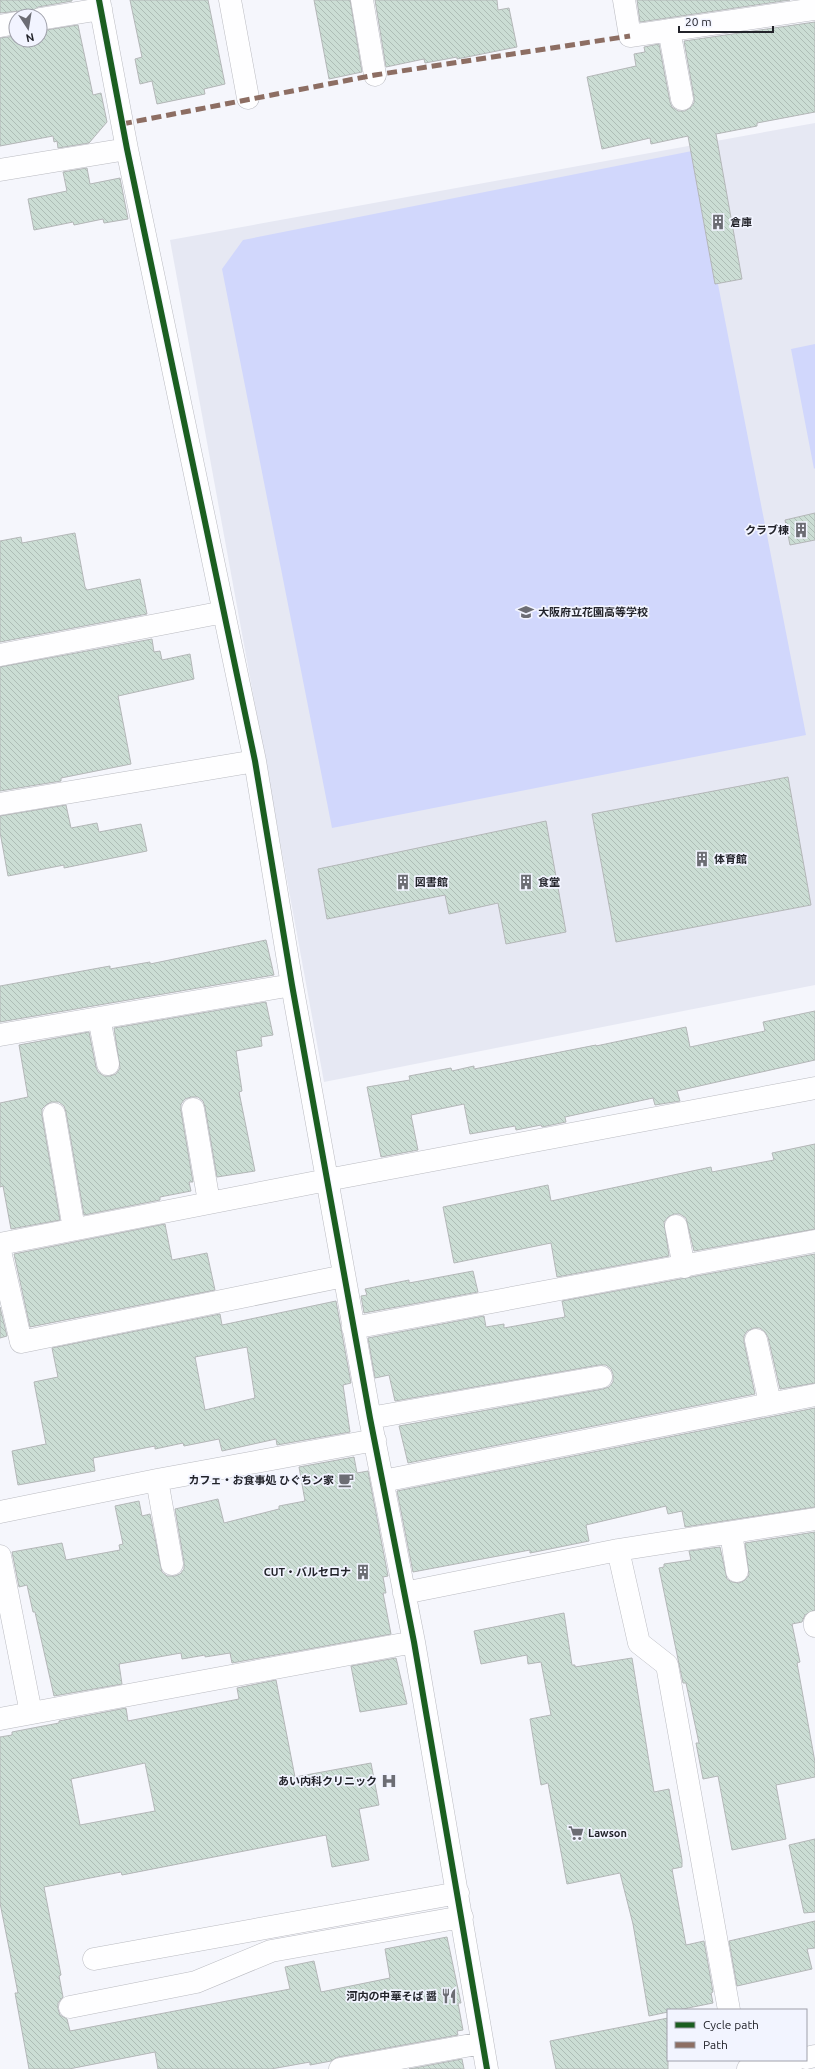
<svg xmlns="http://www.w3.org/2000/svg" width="815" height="2069" font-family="Ubuntu,'Noto Sans JP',sans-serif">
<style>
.built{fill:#e6e8f3}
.garden{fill:#d1d7fc}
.building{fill:url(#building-back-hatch);stroke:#b4b7b8;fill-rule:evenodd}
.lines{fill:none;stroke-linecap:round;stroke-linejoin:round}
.street-casing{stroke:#babbc1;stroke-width:23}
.street{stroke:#fefeff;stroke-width:22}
.quiet{stroke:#8d6e63;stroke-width:5;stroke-dasharray:10 5;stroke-linecap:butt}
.cycleway-casing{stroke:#f2f4ff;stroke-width:8}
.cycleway{stroke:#1b5e20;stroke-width:6}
.labels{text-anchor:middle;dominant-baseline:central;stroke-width:3.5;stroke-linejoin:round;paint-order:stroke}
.poi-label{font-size:11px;font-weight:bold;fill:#22232a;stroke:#f2f4ff;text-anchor:start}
</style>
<defs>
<pattern id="building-back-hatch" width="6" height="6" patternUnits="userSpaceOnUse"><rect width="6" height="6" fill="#cbddd4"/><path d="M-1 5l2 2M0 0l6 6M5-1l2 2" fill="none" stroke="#aebdb6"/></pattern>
</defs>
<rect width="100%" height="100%" fill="#f5f6fc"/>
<path class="built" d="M815,123v862l-491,97 -154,-842z"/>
<path class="garden" d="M692,151l114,584 -474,93 -110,-559 21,-29z
M815,344v124l-1,1 -23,-120z"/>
<path class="building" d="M0,0h72v1l-34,6 -12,9 -6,-5 -20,2z
M130,0h78l17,84 -21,5 1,5 -48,10 -5,-23 -12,3 -5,-25 7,-2z
M314,0h36l12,72 -33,7z
M375,0h122l1,10 11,-2 8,39 -60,12v-2l-32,6 -1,-4 -38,8z
M637,0h153l-150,22z
M815,22v90l-58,11v3l-41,8 26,145 -27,5 -27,-148 -37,8 -1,-6 -48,11 -15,-72 49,-11 -2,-12 11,-2 -1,-5 15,-3 11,58 2,5 6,4h7l5,-3 4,-5v-6l-10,-56z
M78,25l15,70 8,-2 6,29 -18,21 -31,5 -1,-7 -3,1 -1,-6 -53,10v-108l16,-2v4h24v-9z
M87,168l3,16 30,-6 8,41 -24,4 -1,-4 -29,6 -1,-3 -39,8 -6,-31 39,-8 -4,-19z
M815,513v27l-25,5 -5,-25z
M75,533l10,54 2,3 53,-11 7,35 -147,28v-101l21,-4 1,6z
M152,639l2,13 6,-1 2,9 28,-6 4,25 -76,17 13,68 -70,14v3l-61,10v-124z
M788,777l23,128 -195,37 -24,-128z
M66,805l5,23 26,-5 2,9 42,-8 6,27 -83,17v-3l-56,11 -8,-44v-16z
M546,821l20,111 -60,12 -8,-41 -49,11 -4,-19 -118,24 -9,-50z
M266,940l8,35 -274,47v-36l110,-20v3l40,-7v2z
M266,1002l7,33 -12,2 1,9 -26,5 6,40 -3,1 16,79 -38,6 -12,-70 -2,-6 -5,-4h-7l-6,2 -4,5v7l12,71h-4l2,9 -31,6v3l-76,15 -18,-103 -2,-6 -5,-4h-8l-5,3 -4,4v7l18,104 -49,9 -8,-43 -3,1v-84l28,-6 -9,-52 70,-13 7,35 2,5 6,4h6l6,-2 4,-6 -6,-40z
M815,1011v49l-138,31 3,10 -25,4 -2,-7 -88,19 1,5 -24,5 -1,-2 -25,5 -1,-4 -45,8 -6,-30 -53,11 7,35 -37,7 -14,-70 43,-7 -1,-4 42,-8 1,3 22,-5v3l122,-24v1l90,-19 4,20 75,-16 -2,-9z
M815,1144v85l-121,22 -8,-33 -6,-4h-6l-6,3 -4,5 5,34 -112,21 -6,-34 -97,20 -11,-56 105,-22 3,16 160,-34 1,5 62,-12 -2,-7z
M165,1224l7,36 35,-7 8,37 -185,37 -16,-73z
M815,1254v129l-35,6 -12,-52 -3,-5 -5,-4h-6l-7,3 -3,5v6l11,52 -347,69 -9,-37 204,-37 6,-2 4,-5v-8l-2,-5 -5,-4h-7l-204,36 -6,-26 -14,3 -7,-40 116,-22 2,11 18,-3v4l61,-11 -3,-16z
M473,1271l5,21 -114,21 -3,-17 6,-1 -2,-6 44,-9v3z
M336,1301l15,82 -8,2 7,47 -73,13 -1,-6 -54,12 -3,-12 -35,7 -1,-3 -28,6v-3l-62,12 2,13 -77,14 -6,-34 34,-7 -12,-62 24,-5 -6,-29 168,-34 2,11zM247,1347l8,51 -50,12 -10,-53z
M0,1307l7,29 -7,2z
M815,1408v99l-130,20 -3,-16 -14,3 -2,-8 -80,19 3,16 -59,12v-3l-117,22 -16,-81z
M354,1457l3,16 11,-2 20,105 -5,1 3,16h-3l8,41 -159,29 -2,-10 -25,4v-2l-23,4 -1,-6 -62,11 3,20 -68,12 -19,-84h-2l-6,-27 -8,2 -7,-35 50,-9 4,17 54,-10 -1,-5 4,-1 -8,-38 24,-5 3,15 8,-2 12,58 5,4h8l5,-2 4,-5v-7l-9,-53 43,-10 6,24 55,-14v-3l26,-5 -6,-34z
M815,1532v78l-10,5 -3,7 -10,2 8,38 -3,1 18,99v15l-39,8 10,54 -54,11 -14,-74 -15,3 -7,-36h3l-13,-60h-3l-24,-115 5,-1v-3l27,-4 -2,-9 31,-4 7,32 5,3 7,1 6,-3 4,-5 -4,-32z
M564,1613l8,52h3v2l57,-9 22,134 15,-3 13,71v7l-10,2 14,76 18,-4 9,51 -2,1 2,10 -35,7h-10v2l-19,4 -16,-92 -13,-51 -53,11 -19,-101 -7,2 -11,-66 21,-4 -10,-53 -13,2 -1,-9 -46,9 -7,-33z
M396,1658l11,46 -47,8 -9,-46z
M276,1680l19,97 76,-14 8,42 -20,4 10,51 -37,7 -6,-32 -204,40 -1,-3 -77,15 17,88 -2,1 4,21 -5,6v6l2,6 7,4 3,12 220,-42 -5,-22 29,-6 7,31 69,-14 -5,-29 62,-12 14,66h-3l5,27 -6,1 1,4 -120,22 -7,4 -21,4v-3l-39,7h-113l-3,-17 -86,17h-40l-14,-76h3l-18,-90v-166l12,-2v-3l47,-9v-2l67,-13 2,13 111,-22 -2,-11zM145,1763l10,48 -75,14 -9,-46z
M815,1839v73l-11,1 -15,-68z
M815,1921v27l-8,1 5,20 -75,17 -8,-45z
M668,2018v51h-112l-6,-28z
M462,2059l2,10h-55z"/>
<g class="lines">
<defs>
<path id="street" d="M99,0l28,149 128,612 37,224 78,433 44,224 73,427
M230,0l18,98
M362,0l13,75
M624,0l6,36 185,-27
M40,19l61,-10
M0,26l16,-3
M669,30l13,69
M0,170l127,-21
M0,655l224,-43
M0,804l255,-43
M99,1018l9,46
M0,1035l292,-50
M193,1109l16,93
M54,1114l20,115
M676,1226l8,41
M0,1244l327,-64 488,-92
M0,1251l21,91 323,-66
M353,1328l462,-87
M756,1340l14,63
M370,1418l231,-41
M157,1480l15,84
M383,1481l432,-86
M0,1512l157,-32 218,-40
M731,1533l6,38
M618,1550l21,93 28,22 62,345
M0,1556l31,157
M404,1593l214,-43 197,-31
M815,1622v4
M0,1719l414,-77
M94,1959l364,-66
M70,2007l126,-25 75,-31 191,-34
M806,2058l9,-2
M340,2069l142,-26
M748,2069l47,-9"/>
</defs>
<use href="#street" class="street-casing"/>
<use href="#street" class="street"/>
<path class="quiet" d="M122,124l253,-49 255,-39"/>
<defs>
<path id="cycleway" d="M99,0l28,149 128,612 37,224 78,433 44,224 73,427"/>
</defs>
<use href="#cycleway" class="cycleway-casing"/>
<use href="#cycleway" class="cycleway"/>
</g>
<defs>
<symbol id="building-bare" viewBox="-9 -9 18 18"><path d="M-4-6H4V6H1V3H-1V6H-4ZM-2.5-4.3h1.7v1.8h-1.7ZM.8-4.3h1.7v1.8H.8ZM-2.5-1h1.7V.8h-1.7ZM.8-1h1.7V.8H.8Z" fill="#6c6d74" stroke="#f2f4ff" stroke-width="2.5" paint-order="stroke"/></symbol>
<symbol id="school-bare" viewBox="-9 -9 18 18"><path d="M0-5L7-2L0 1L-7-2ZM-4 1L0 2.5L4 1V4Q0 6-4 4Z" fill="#6c6d74" stroke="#f2f4ff" stroke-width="2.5" paint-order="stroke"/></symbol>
<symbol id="cafe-bare" viewBox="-9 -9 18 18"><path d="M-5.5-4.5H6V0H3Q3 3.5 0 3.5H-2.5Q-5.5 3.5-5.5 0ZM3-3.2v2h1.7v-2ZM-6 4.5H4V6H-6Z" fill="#6c6d74" stroke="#f2f4ff" stroke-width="2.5" paint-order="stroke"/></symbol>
<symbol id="hospital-bare" viewBox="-9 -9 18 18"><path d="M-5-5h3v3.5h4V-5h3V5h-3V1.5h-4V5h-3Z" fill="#6c6d74" stroke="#f2f4ff" stroke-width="2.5" paint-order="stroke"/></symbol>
<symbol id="supermarket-bare" viewBox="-9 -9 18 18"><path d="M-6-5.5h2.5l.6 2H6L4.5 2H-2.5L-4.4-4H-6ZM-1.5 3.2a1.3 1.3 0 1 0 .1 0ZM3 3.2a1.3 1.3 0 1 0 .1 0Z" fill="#6c6d74" stroke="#f2f4ff" stroke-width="2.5" paint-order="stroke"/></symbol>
<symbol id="restaurant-bare" viewBox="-9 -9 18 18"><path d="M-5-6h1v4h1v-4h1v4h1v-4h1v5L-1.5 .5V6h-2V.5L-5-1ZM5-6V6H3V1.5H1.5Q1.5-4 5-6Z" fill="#6c6d74" stroke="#f2f4ff" stroke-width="2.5" paint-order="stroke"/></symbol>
</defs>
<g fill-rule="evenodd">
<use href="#building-bare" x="707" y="211" width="22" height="22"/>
<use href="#building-bare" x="790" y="519" width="22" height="22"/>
<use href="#school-bare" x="515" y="601" width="22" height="22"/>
<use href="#building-bare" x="691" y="848" width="22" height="22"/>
<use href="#building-bare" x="392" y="871" width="22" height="22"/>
<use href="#building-bare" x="515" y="871" width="22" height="22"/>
<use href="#cafe-bare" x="335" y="1469" width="22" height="22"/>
<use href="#building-bare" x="352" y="1561" width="22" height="22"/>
<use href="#hospital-bare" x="378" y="1770" width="22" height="22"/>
<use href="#supermarket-bare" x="565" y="1822" width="22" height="22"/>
<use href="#restaurant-bare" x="438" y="1985" width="22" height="22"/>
</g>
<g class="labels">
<g class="poi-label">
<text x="730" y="222">倉庫</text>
<text x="789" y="530" text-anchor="end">クラブ棟</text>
<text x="538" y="612">大阪府立花園高等学校</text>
<text x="714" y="859">体育館</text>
<text x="415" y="882">図書館</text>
<text x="538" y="882">食堂</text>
<text x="334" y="1480" text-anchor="end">カフェ・お食事処 ひぐちン家</text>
<text x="351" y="1572" text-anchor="end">CUT・バルセロナ</text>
<text x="377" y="1781" text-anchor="end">あい内科クリニック</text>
<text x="588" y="1833">Lawson</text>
<text x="437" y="1996" text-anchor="end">河内の中華そば 醤</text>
</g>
</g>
<rect x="667" y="2009" width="140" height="52" fill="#f2f4ff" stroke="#9fa0aa"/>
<rect x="675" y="2022" width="20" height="6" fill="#1b5e20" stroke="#9fa0aa"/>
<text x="703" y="2029" font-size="12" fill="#22232a">Cycle path</text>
<rect x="675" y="2042" width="20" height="6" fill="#8d6e63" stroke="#9fa0aa"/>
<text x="703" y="2049" font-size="12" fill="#22232a">Path</text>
<g transform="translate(28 28) rotate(168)"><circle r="19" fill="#f2f4ff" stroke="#9fa0aa"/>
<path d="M0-3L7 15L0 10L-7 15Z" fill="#6c6d74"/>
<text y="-6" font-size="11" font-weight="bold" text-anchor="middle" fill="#22232a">N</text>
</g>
<path d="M679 26v6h94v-6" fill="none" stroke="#22232a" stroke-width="2"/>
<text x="685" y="26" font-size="12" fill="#22232a" stroke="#f2f4ff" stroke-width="3" paint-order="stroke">20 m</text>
</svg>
